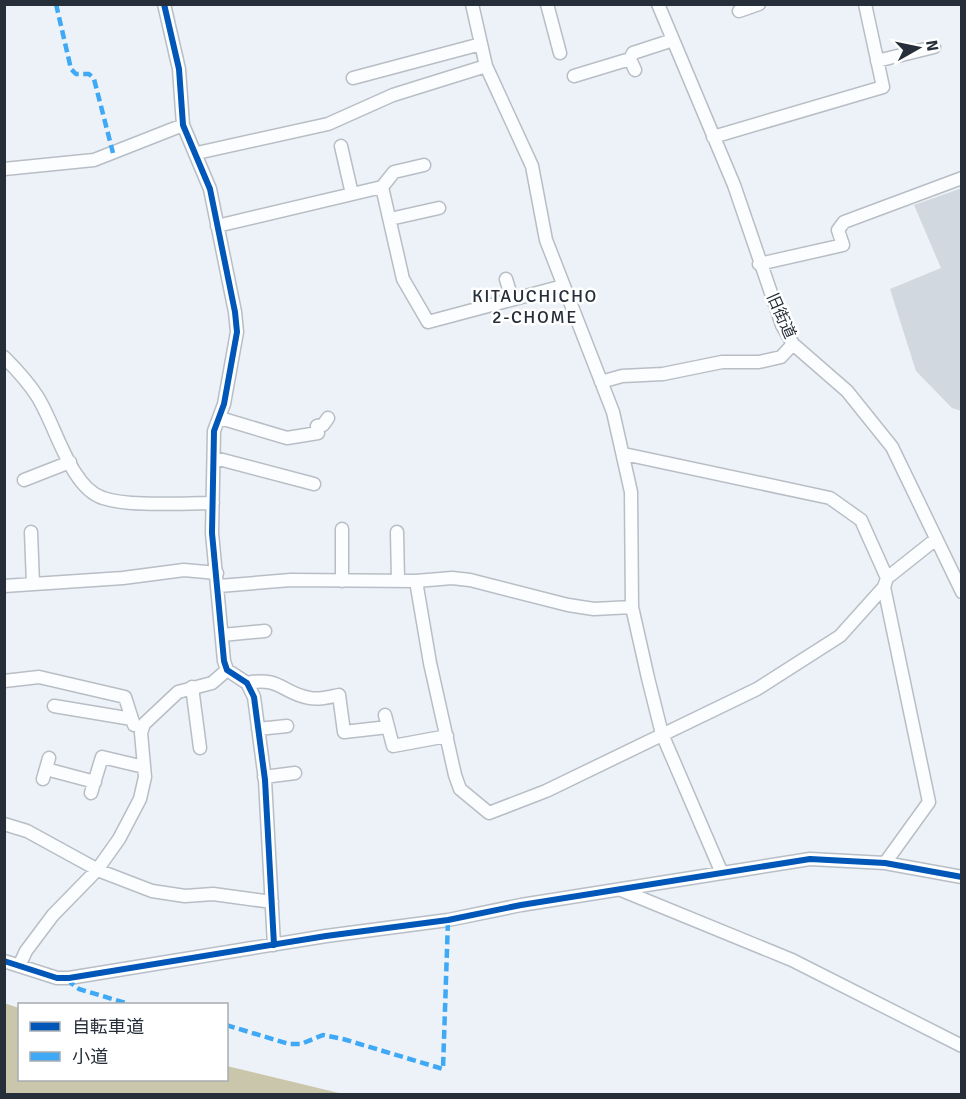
<svg xmlns="http://www.w3.org/2000/svg" width="966" height="1099" font-family="Signika,'Noto Sans JP',sans-serif">
<style>
.water{fill:#cac6ab}
.building{fill:#d1d8df}
.lines{fill:none;stroke-linecap:round;stroke-linejoin:round}
.minor-casing{stroke:#b8bec6;stroke-width:15}
.minor{stroke:#fcfdfe;stroke-width:12}
.quiet{stroke:#3fa9f5;stroke-width:4.5;stroke-dasharray:9 4.5;stroke-linecap:butt}
.cycleway-casing{stroke:#fff;stroke-width:10}
.cycleway{stroke:#0057b8;stroke-width:6}
.labels{text-anchor:middle;dominant-baseline:central;stroke-width:5;stroke-linejoin:round;paint-order:stroke}
.street-label{font-size:16px;fill:#262f39;stroke:#fff}
.neighbourhood-label{font-size:18px;letter-spacing:1.5px;fill:#262f39;stroke:#fff}
</style>
<rect width="100%" height="100%" fill="#ecf2f7"/>
<path class="water" d="M4,1003l15,5 1,72h206l1,-14 116,28h-338z"/>
<path class="building" d="M962,188v223l-10,-3 -36,-37 -26,-82 51,-21 -27,-63z"/>
<g class="lines">
<defs>
<path id="minor" d="M164,4l15,65 4,56 27,64 25,123 2,20 -13,72 -10,27 -2,102 12,128 3,9 20,13 7,14 11,83 9,165
M472,4l14,62 46,100 14,74 67,172 18,80 1,115 16,71 14,56 59,137
M547,4l13,49
M658,4l76,181 48,140 11,19 54,47 45,56 70,145
M739,11l20,-7
M877,61l57,-14
M635,70l-5,-11 3,-6 40,-13
M574,76l56,-17
M353,78l128,-34
M713,137l170,-50 -18,-83
M341,146l11,48
M197,153l131,-29 65,-29 93,-29
M4,169l90,-9 89,-35
M382,187l12,-15 30,-7
M390,219l49,-11
M217,226l165,-39 21,92 25,43 135,-36
M759,264l84,-19 -5,-15 6,-8 118,-44
M506,279l6,20
M4,357c12,12 24,25 33,39 18,27 33,92 66,102 27,9 80,5 110,5
M601,382l21,-6 41,-2 59,-12h37l22,-5 12,-13
M220,418l67,20 31,-5 -1,-7 6,-1 5,-7
M624,454l206,44 31,22 26,58
M215,458l99,26
M24,480l46,-18
M342,529v52
M31,532l2,52
M397,532l1,49
M416,581l14,82 25,112 5,14 29,24 57,-22 211,-102 83,-53 44,-49 3,-9 49,-39
M4,586l119,-8 61,-8 33,3
M219,586l72,-6 125,1 36,-3 18,2 98,25 26,4 38,-2
M884,587l45,215 -44,61
M222,635l43,-4
M4,681l35,-4 86,20 7,22
M247,683c33,-7 36,11 63,15 9,2 19,-1 29,-3l5,37 44,-5
M192,687l8,61
M54,706l78,13 2,6
M385,715l8,31 54,-10
M258,729l29,-3
M46,769l49,13
M264,777l31,-4
M43,779l6,-21
M91,793l11,-36 42,10
M4,824l23,7 73,40 52,20 33,5 28,-2 59,8
M621,890l171,70 170,86
M4,961l53,17h12l257,-42 122,-16 73,-15 289,-46 75,4 77,14
M19,966l7,-15 27,-36 44,-45 22,-31 21,-40 5,-22 -4,-44 3,-9 34,-32 34,-9 15,-13"/>
</defs>
<use href="#minor" class="minor-casing"/>
<use href="#minor" class="minor"/>
<path class="quiet" d="M56,4l15,65 5,5h13l5,5 19,74
M69,978l2,5 8,6 50,15
M226,1025l63,19h12l22,-9 20,4 100,30 5,-149"/>
<defs>
<path id="cycleway" d="M164,4l15,65 4,56 27,64 25,123 2,20 -13,72 -10,27 -2,102 12,128 3,9 20,13 7,14 11,83 9,165
M4,961l53,17h12l257,-42 122,-16 73,-15 289,-46 75,4 77,14"/>
</defs>
<use href="#cycleway" class="cycleway-casing"/>
<use href="#cycleway" class="cycleway"/>
</g>
<g class="labels">
<g class="street-label">
<text transform="translate(781 316) rotate(66)">旧街道</text>
</g>
<g class="neighbourhood-label">
<text x="535" y="296">KITAUCHICHO<tspan x="535" dy="21">2-CHOME</tspan></text>
</g>
</g>
<rect width="966" height="1099" fill="none" stroke="#262f39" stroke-width="12"/>
<rect x="18" y="1003" width="210" height="78" fill="#ffffff" stroke="#a8acb0" stroke-width="1.5"/>
<rect x="30" y="1022" width="30" height="9" fill="#0057b8" stroke="#a8acb0" stroke-width="1.5"/>
<text x="72" y="1033" font-size="18" fill="#262f39">自転車道</text>
<rect x="30" y="1052" width="30" height="9" fill="#3fa9f5" stroke="#a8acb0" stroke-width="1.5"/>
<text x="72" y="1063" font-size="18" fill="#262f39">小道</text>
<g transform="translate(918 48) rotate(81)" stroke="#ffffff" stroke-width="4.5" paint-order="stroke">
<path d="M0-4.5L10 22L0 15L-10 22Z" fill="#262f39"/>
<text y="-9" font-size="16" font-weight="bold" text-anchor="middle" fill="#262f39">N</text>
</g>
</svg>
